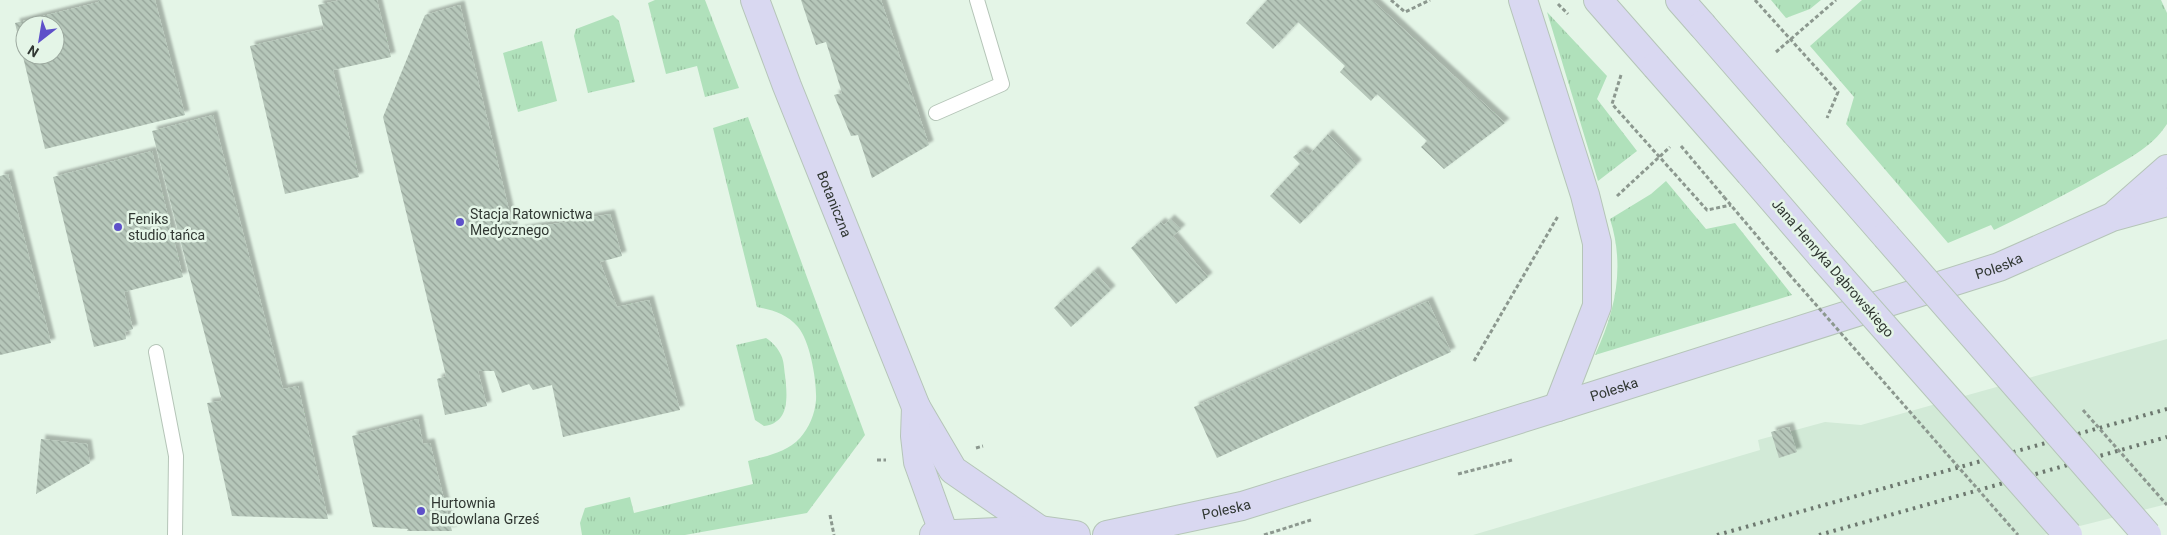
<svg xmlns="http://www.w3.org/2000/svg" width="2167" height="535" font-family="Roboto,sans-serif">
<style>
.built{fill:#d2ead7}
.grass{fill:url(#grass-tufts)}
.building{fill:url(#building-back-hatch);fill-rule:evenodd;filter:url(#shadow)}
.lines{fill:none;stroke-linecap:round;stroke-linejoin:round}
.lane-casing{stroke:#b5c5b8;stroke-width:16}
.secondary-casing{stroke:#b5c5b8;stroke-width:30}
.path{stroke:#8c988f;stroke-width:3;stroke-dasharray:4 2.5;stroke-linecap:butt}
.lane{stroke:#fff;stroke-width:14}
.secondary{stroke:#d9d8f1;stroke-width:28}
.rail{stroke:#6d786f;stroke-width:4;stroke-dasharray:2.5 5;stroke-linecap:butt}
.secondary-bridge-casing{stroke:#b5c5b8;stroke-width:30;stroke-linecap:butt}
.path-bridge{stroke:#8c988f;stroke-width:3;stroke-dasharray:4 2.5;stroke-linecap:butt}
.secondary-bridge{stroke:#d9d8f1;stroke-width:28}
.poi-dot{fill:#5e50c9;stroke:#e4f5e7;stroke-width:2}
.labels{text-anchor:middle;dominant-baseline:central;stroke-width:5;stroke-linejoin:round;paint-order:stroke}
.street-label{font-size:14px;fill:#303732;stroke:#e4f5e7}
.poi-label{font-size:14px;fill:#303732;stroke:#e4f5e7;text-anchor:start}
</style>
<defs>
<pattern id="grass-tufts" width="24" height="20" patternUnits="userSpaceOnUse" patternTransform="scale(1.25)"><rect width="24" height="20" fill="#b0e1bb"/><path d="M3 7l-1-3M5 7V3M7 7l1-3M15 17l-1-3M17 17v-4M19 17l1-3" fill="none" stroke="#98c2a1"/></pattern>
<pattern id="building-back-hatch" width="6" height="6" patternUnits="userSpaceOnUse" patternTransform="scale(1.25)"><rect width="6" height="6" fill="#b6c7ba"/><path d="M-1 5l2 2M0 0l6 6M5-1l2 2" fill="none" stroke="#94a298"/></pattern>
<filter id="shadow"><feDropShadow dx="4.5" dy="-4.5" stdDeviation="1" flood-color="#0004"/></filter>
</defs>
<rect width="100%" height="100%" fill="#e4f5e7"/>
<path class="built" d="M2167,339v165l-123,31h-571l287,-85 -2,-10 67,-18 36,3z"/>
<path class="grass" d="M655,0h50l34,88 -34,9 -8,-31 -31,8 -18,-71z
M1771,0h50l-11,9 -24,9z
M1862,0h299l6,13v111c-15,24 -43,37 -67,51 -34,20 -70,37 -106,55l-3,-5 -43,18 -102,-119 8,-27 -44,-51z
M1547,12l60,64 -10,23 40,52 -39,30z
M613,15l6,6 16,61 -47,11 -14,-57 2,-7z
M542,41l15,60 -39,11 -15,-59z
M748,117l117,318 -58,78 -122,22h-103l-2,-12 5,-15 45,-11 4,16 119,-29 -5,-23c18,-5 38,-8 52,-23 9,-10 15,-24 16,-38 1,-19 -6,-59 -18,-73 -11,-13 -25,-17 -41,-20l-44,-179z
M1666,181l40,48 29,-6 57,72 -197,60c21,-45 30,-89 15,-136l41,-25z
M766,338c6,4 12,10 15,17 3,6 3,13 4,20 2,19 6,48 -21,51l-9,-6 -19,-75z"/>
<path class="building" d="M98,0h57l30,115 -140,34 -30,-126 84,-21zM25,25h30v30h-30z
M340,0h37l14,57 -58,13 26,107 -74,17 -35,-148 74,-17 -6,-24z
M801,0h80l48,145 -57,33 -14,-43 -7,1 -17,-41 8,-2 -16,-51 -10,3z
M1267,0h105l133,123 -61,46 -23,-22 6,-6 -50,-47 -6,7 -31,-29 5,-6 -47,-44 -25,27 -27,-26z
M460,5l54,226 96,-17 12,42 -22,6 17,45 32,-7 31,110 -117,27 -11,-52 -19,5 -4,-6 -27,9 -8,-22h-16l9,35 -42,9 -8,-36 9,-3 -63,-259 42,-102z
M213,115l70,274 15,-3 30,133 -96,-3 -25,-113 15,-2 -70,-270z
M1328,134l29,30 -57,60 -30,-28 30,-32 -7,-7 9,-7 7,5z
M152,151l31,126 -59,15 9,37 -8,3 1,7 -32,8 -41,-170z
M8,174l43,169 -51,12v-179z
M1170,219l11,10 -8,7 35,41 -32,27 -45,-56 30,-26 3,3z
M1094,271l17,19 -40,37 -17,-19z
M1428,301l23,51 -234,106 -23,-51z
M418,419l5,25 7,-1 22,88h-45l1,-2 -35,-2 -21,-91z
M1789,427l8,25 -18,6 -8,-26z
M41,439l46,5 3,19 -54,31z"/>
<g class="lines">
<defs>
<path id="lane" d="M936,113l66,-29 -25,-84
M156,352l20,104 -1,79"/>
<g id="secondary">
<path id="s1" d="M755,0l32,86 129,321 37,63 87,60"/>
<path d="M1523,0l62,195 12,48v63l-39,101"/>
<path d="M1598,0l58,66"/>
<path d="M1680,0l22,25"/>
<path d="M1796,133l90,103"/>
<path d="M1750,173l75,87"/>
<path d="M2117,213l50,-44"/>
<path d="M916,407l-1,29 3,26 26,72"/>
<path d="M934,535l106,-5 36,5"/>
<path id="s2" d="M1107,535l135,-29 316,-99 441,-140 113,-50 55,-15"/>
</g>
</defs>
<use href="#lane" class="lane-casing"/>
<use href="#secondary" class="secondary-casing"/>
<path class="path" d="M1391,0l14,12 25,-12
M1755,0l83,92 -11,26
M1558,4l10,10
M1776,52l60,-52
M1621,75l-9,29 95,106 24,-5
M1617,196l53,-49
M1724,197l65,77
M1474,361l84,-145
M976,448l7,-2
M877,460h9
M1458,474l54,-14
M830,515l4,20
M1264,535l47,-15"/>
<use href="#lane" class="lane"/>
<use href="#secondary" class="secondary"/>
<path class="rail" d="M1717,535l450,-126
M1819,535l348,-98"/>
<defs>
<path id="secondary-bridge" d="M1702,25l94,108
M1656,66l94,107
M1886,236l261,299
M1825,260l243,275"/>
</defs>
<use href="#secondary-bridge" class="secondary-bridge-casing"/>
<path class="path-bridge" d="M1681,146l43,51
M1789,274l229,261
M2083,410l84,95"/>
<use href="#secondary-bridge" class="secondary-bridge"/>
</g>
<g class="poi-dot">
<circle cx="460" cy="222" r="5"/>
<circle cx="118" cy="227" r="5"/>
<circle cx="421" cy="511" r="5"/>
</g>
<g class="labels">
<g class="street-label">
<text stroke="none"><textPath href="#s1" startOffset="219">Botaniczna</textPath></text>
<text stroke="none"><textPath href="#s2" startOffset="932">Poleska</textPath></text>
<text transform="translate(1833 268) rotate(49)">Jana Henryka Dąbrowskiego</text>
<text stroke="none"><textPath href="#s2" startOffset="528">Poleska</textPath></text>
<text stroke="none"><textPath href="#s2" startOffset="122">Poleska</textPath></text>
</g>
<g class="poi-label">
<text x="470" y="214">Stacja Ratownictwa<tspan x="470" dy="16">Medycznego</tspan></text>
<text x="128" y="219">Feniks<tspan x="128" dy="16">studio tańca</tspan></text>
<text x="431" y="503">Hurtownia<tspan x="431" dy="16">Budowlana Grześ</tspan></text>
</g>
</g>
<g transform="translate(40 40) rotate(211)"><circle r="24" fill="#e4f5e7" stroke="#9ca99f"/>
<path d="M0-4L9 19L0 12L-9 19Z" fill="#5e50c9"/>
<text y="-8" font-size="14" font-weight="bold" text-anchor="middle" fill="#303732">N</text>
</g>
</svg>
